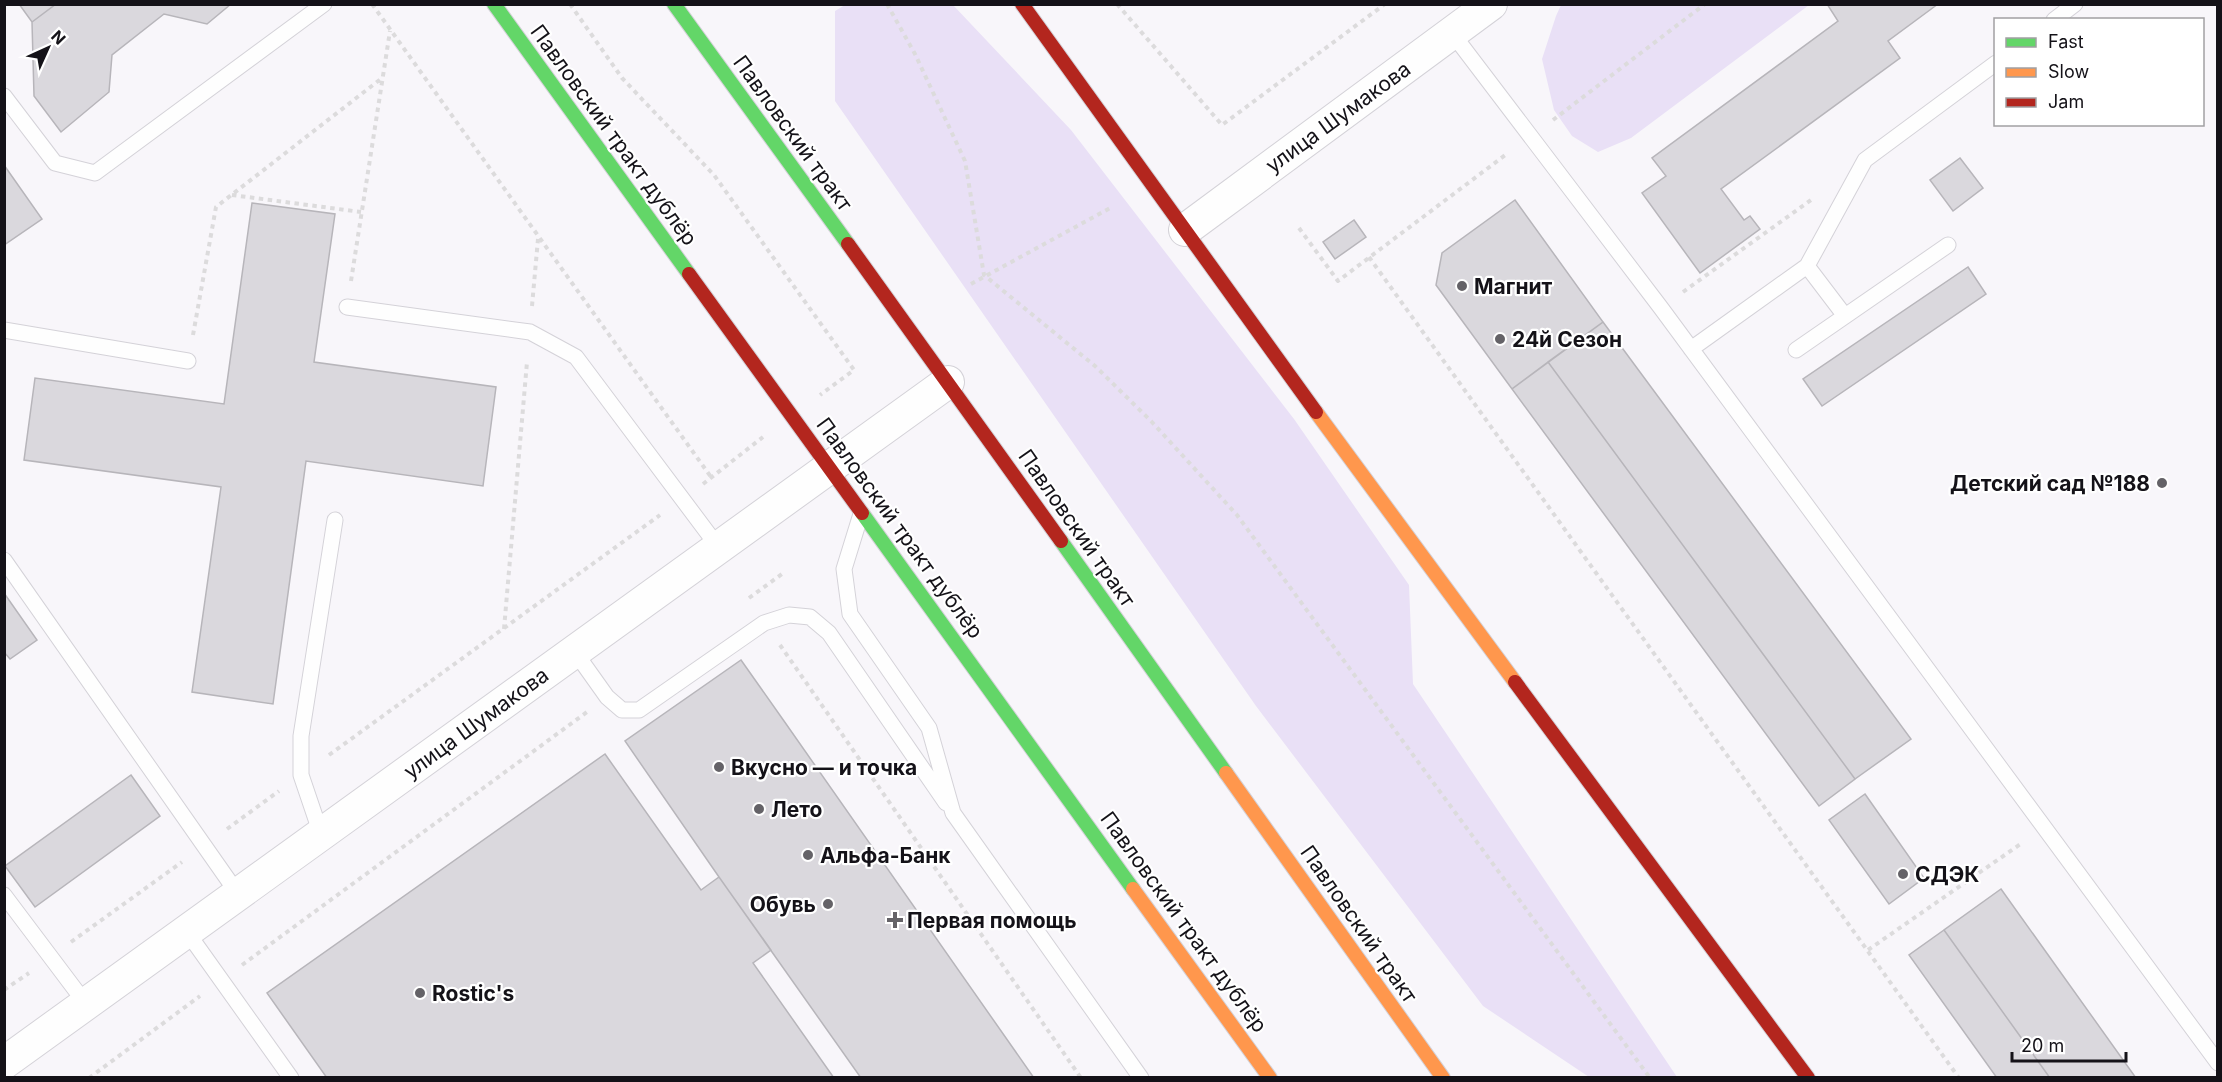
<svg xmlns="http://www.w3.org/2000/svg" width="2222" height="1082" font-family="Inter,sans-serif">
<style>
.green{fill:#e9e0f6}
.building{fill:#dad8dd;stroke:#b7b5ba;stroke-width:1.5}
.lines{fill:none;stroke-linecap:round;stroke-linejoin:round}
.lane-casing{stroke:#d4d2d8;stroke-width:17}
.street-casing{stroke:#d4d2d8;stroke-width:34}
.fast-casing{stroke:#d4d2d8;stroke-width:16}
.slow-casing{stroke:#d4d2d8;stroke-width:16}
.jam-casing{stroke:#d4d2d8;stroke-width:16}
.path{stroke:#dcdbdc;stroke-width:4;stroke-dasharray:4.5 4.5;stroke-linecap:butt}
.lane{stroke:#fefefe;stroke-width:15}
.street{stroke:#fefefe;stroke-width:32}
.fast{stroke:#63d668;stroke-width:14}
.slow{stroke:#ff974d;stroke-width:14}
.jam{stroke:#b3261e;stroke-width:14}
.poi-dot{fill:#646267;stroke:#fff;stroke-width:2}
.labels{text-anchor:middle;dominant-baseline:central;stroke-width:4.5;stroke-linejoin:round;paint-order:stroke}
.street-label{font-size:21px;fill:#141218;stroke:#fff}
.poi-label{font-size:21px;font-weight:bold;fill:#141218;stroke:#fff;text-anchor:start}
</style>
<rect width="100%" height="100%" fill="#f8f6fa"/>
<path class="green" d="M845,5h108l118,125 223,289 115,166 4,99 264,393h-88l-106,-71 -227,-300 -421,-605v-90z
M1561,5v-1l248,1 -178,133 -33,14 -26,-16 -18,-26 -12,-51 14,-43z"/>
<path class="building" d="M19,4h37l-24,18z
M56,4h175l-24,20 -43,-10 -52,41 -3,37 -48,40 -27,-36 -2,-74z
M1938,4l-50,37 12,17 -179,131 23,31 6,-4 10,13 -60,44 -58,-80 24,-17 -14,-18 186,-137 -11,-17z
M1960,158l23,30 -30,23 -23,-31z
M4,165l38,54 -38,26z
M1515,200l88,122 -91,67 -76,-104 6,-32z
M252,203l83,11 -21,148 182,25 -13,99 -177,-25 -33,243 -81,-12 29,-205 -197,-27 11,-82 189,26z
M1354,220l12,17 -31,22 -12,-17z
M1968,267l18,27 -164,112 -19,-27z
M1603,322l308,417 -56,40 -307,-417z
M1548,362l307,417 -36,27 -307,-417z
M4,593l33,47 -27,19 -6,-7z
M741,660l43,61 250,357h-173l-142,-201 -94,-136z
M605,754l96,136 18,-13 52,73 -18,13 81,115h-507l-60,-85z
M131,775l29,41 -125,91 -30,-41z
M1865,794l59,84 -35,26 -60,-84z
M2001,889l135,189h-86l-106,-148z
M1944,930l106,148h-53l-88,-123z"/>
<g class="lines">
<defs>
<path id="lane" d="M2054,20l21,-16
M1452,33l209,275 557,755
M4,96l51,67 40,10 229,-169
M1807,266l38,50
M347,307l183,25 46,25 143,191
M4,330l184,31
M1691,349l116,-83 58,-106 131,-97
M1796,350l152,-105
M861,514l-17,55 6,45 79,114 24,85 188,265
M4,560l234,334
M575,652l32,45 15,13h17l125,-87 25,-8 21,2 19,16 117,170
M321,834l-20,-59v-39l34,-216
M4,895l82,109
M187,932l104,146"/>
<path id="street" d="M1185,230l306,-226
M4,1063l944,-681"/>
<path id="fast" d="M494,4l195,270
M674,4l174,240
M862,513l271,376
M1061,541l165,232"/>
<path id="slow" d="M1316,412l199,270
M1226,773l217,305
M1133,889l137,189"/>
<path id="jam" d="M1022,4l294,408
M848,244l213,297
M689,274l173,239
M1515,682l293,396"/>
</defs>
<use href="#lane" class="lane-casing"/>
<use href="#street" class="street-casing"/>
<use href="#fast" class="fast-casing"/>
<use href="#slow" class="slow-casing"/>
<use href="#jam" class="jam-casing"/>
<path class="path" d="M372,4l339,473
M570,4l52,74 92,97 140,195 -34,25
M887,4l28,50 50,107 19,114 111,91 56,55 86,94 413,563
M1117,4l105,121 163,-121
M1553,120l152,-116
M232,195l129,17
M1299,228l39,53 170,-128
M1369,257l590,821
M351,281l39,-250
M971,284l141,-77
M1683,292l128,-92
M532,306l6,-67
M193,335l23,-128 166,-129
M703,484l60,-47
M749,598l33,-24
M504,629l23,-267
M780,645l301,433
M329,755l331,-240
M227,829l52,-38
M71,942l111,-80
M1868,950l154,-107
M242,965l345,-253
M4,990l25,-17
M89,1078l111,-82"/>
<use href="#lane" class="lane"/>
<use href="#street" class="street"/>
<use href="#fast" class="fast"/>
<use href="#slow" class="slow"/>
<use href="#jam" class="jam"/>
</g>
<g class="poi-dot">
<circle cx="1462" cy="286" r="6"/>
<circle cx="1500" cy="339" r="6"/>
<circle cx="2162" cy="483" r="6"/>
<circle cx="719" cy="767" r="6"/>
<circle cx="759" cy="809" r="6"/>
<circle cx="808" cy="855" r="6"/>
<circle cx="1903" cy="874" r="6"/>
<circle cx="828" cy="904" r="6"/>
<path d="M892 911h6v6h6v6h-6v6h-6v-6h-6v-6h6z"/>
<circle cx="420" cy="993" r="6"/>
</g>
<g class="labels">
<g class="street-label">
<text transform="translate(1338 117) rotate(-36)">улица Шумакова</text>
<text transform="translate(793 133) rotate(54)">Павловский тракт</text>
<text transform="translate(614 135) rotate(54)">Павловский тракт дублёр</text>
<text transform="translate(900 528) rotate(54)">Павловский тракт дублёр</text>
<text transform="translate(1077 528) rotate(55)">Павловский тракт</text>
<text transform="translate(476 723) rotate(-36)">улица Шумакова</text>
<text transform="translate(1184 922) rotate(54)">Павловский тракт дублёр</text>
<text transform="translate(1359 924) rotate(55)">Павловский тракт</text>
</g>
<g class="poi-label">
<text x="1474" y="286">Магнит</text>
<text x="1512" y="339">24й Сезон</text>
<text x="2150" y="483" text-anchor="end">Детский сад №188</text>
<text x="731" y="767">Вкусно — и точка</text>
<text x="771" y="809">Лето</text>
<text x="820" y="855">Альфа-Банк</text>
<text x="1915" y="874">СДЭК</text>
<text x="816" y="904" text-anchor="end">Обувь</text>
<text x="907" y="920">Первая помощь</text>
<text x="432" y="993">Rostic's</text>
</g>
</g>
<rect width="2222" height="1082" fill="none" stroke="#141218" stroke-width="12"/>
<rect x="1994" y="18" width="210" height="108" fill="#ffffff" stroke="#a1a0a3" stroke-width="1.5"/>
<rect x="2006" y="38" width="30" height="9" fill="#63d668" stroke="#a1a0a3" stroke-width="1.5"/>
<text x="2048" y="48" font-size="18" fill="#141218">Fast</text>
<rect x="2006" y="68" width="30" height="9" fill="#ff974d" stroke="#a1a0a3" stroke-width="1.5"/>
<text x="2048" y="78" font-size="18" fill="#141218">Slow</text>
<rect x="2006" y="98" width="30" height="9" fill="#b3261e" stroke="#a1a0a3" stroke-width="1.5"/>
<text x="2048" y="108" font-size="18" fill="#141218">Jam</text>
<g transform="translate(48 48) rotate(45)" stroke="#ffffff" stroke-width="4.5" paint-order="stroke">
<path d="M0-4.5L10 22L0 15L-10 22Z" fill="#141218"/>
<text y="-9" font-size="16" font-weight="bold" text-anchor="middle" fill="#141218">N</text>
</g>
<path d="M2012 1052v9h114v-9" fill="none" stroke="#141218" stroke-width="3"/>
<text x="2021" y="1052" font-size="18" fill="#141218" stroke="#ffffff" stroke-width="4.5" paint-order="stroke">20 m</text>
</svg>
